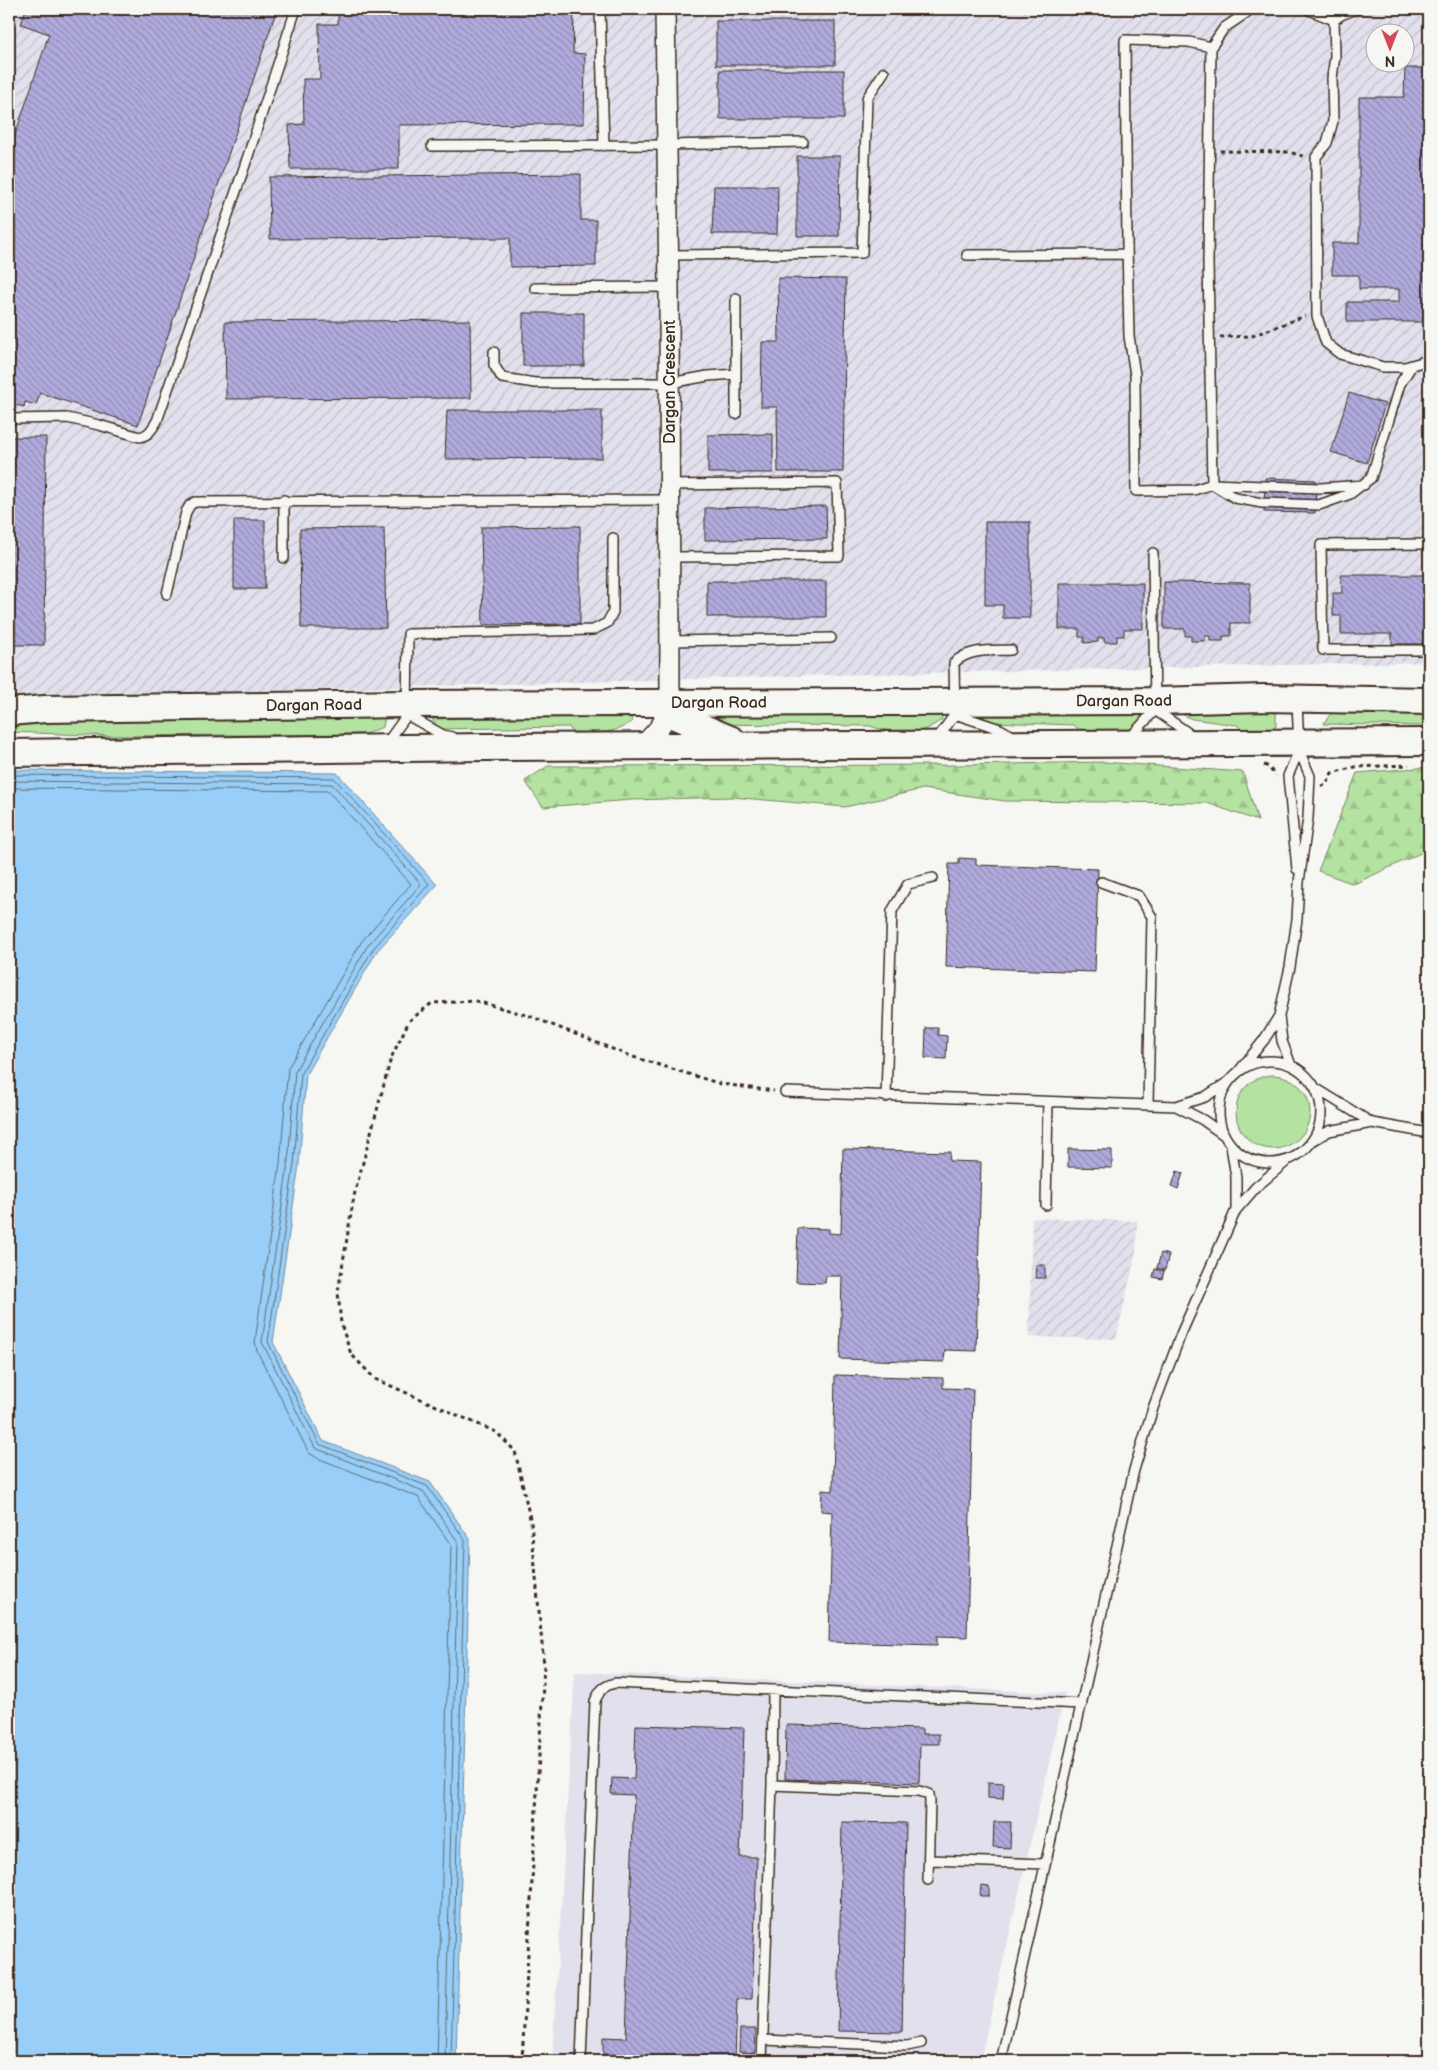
<svg xmlns="http://www.w3.org/2000/svg" width="1438" height="2070" font-family="'Balsamiq Sans',sans-serif">
<style>
.built{fill:#e1e0ec}
.industrial{fill:url(#industrial-furrows);fill-rule:evenodd}
.green{fill:#b3e2a1;stroke:#778660}
.forest{fill:url(#forest-firs);stroke:#778660}
.water{fill:#98cef7;stroke:#738ca0}
.lines{fill:none;stroke-linecap:round;stroke-linejoin:round}
.shore{stroke:#606c75;stroke-width:1}
.building{fill:url(#building-back-hatch);stroke:#3b2a1e}
.lane-casing{stroke:#3b2a1e;stroke-width:12}
.street-casing{stroke:#3b2a1e;stroke-width:22}
.secondary-casing{stroke:#3b2a1e;stroke-width:30}
.path{stroke:#3b2a1e;stroke-width:3;stroke-dasharray:4 4;stroke-linecap:butt}
.lane{stroke:#f6f6f2;stroke-width:9}
.street{stroke:#f6f6f2;stroke-width:19}
.secondary{stroke:#f6f6f2;stroke-width:26}
.labels{text-anchor:middle;dominant-baseline:central;stroke-width:4;stroke-linejoin:round;paint-order:stroke}
.street-label{font-size:16px;fill:#3b2a1e;stroke:#f6f6f2}
</style>
<defs>
<pattern id="industrial-furrows" width="10" height="10" patternUnits="userSpaceOnUse" patternTransform="scale(1.25)"><rect width="10" height="10" fill="#e1e0ec"/><path d="M-1 1l2-2M0 10L10 0M9 11l2-2" fill="none" stroke="#c2c0ca"/></pattern>
<pattern id="forest-firs" width="22" height="20" patternUnits="userSpaceOnUse" patternTransform="scale(1.25)"><rect width="22" height="20" fill="#b3e2a1"/><path d="M5 1l3.5 6h-7zM16 11l3.5 6h-7z" fill="#9bc28a"/></pattern>
<pattern id="building-back-hatch" width="6" height="6" patternUnits="userSpaceOnUse" patternTransform="scale(1.25)"><rect width="6" height="6" fill="#b0abdd"/><path d="M-1 5l2 2M0 0l6 6M5-1l2 2" fill="none" stroke="#908bb3"/></pattern>
</defs>
<rect width="100%" height="100%" fill="#f6f6f2"/>
<filter id="ink" filterUnits="userSpaceOnUse"><feTurbulence type="fractalNoise" baseFrequency=".02" numOctaves="2"/><feDisplacementMap in="SourceGraphic" scale="10" xChannelSelector="R" yChannelSelector="G"/><feConvolveMatrix kernelMatrix="1 2 1 2 8 2 1 2 1" color-interpolation-filters="sRGB"/></filter>
<g filter="url(#ink)">
<path class="built" d="M575,1672l490,21 -85,368h-428z"/>
<path class="industrial" d="M9,9h1420v653l-601,13 -819,23zM1376,32h30v30h-30z
M1032,1218l105,3 -1,32 -20,86 -87,-2z"/>
<path class="green" d="M1175,711h101v15l-10,5 -24,-1 -5,-5 -45,-6z
M1333,711h96v15l-106,-2z
M941,712l1,8c-6,3 -12,8 -18,10 -16,4 -39,2 -54,-4l-156,-2 -9,-10 170,2z
M1143,712v6l-14,12 -48,1 -8,-6 -81,-3 -16,-9z
M630,715l3,6c-17,13 -40,13 -61,11l-3,-5 -130,2 -7,-10z
M385,717l-2,10 -18,7 -252,2 -104,-4v-5l28,-4z
M1236 1112a37 37 0 1 1 74 0a37 37 0 1 1-74 0Z"/>
<path class="forest" d="M1103,762l140,10 15,49 -51,-18 -202,-2 -82,-12 -78,18 -114,-10 -100,3 -88,7 -18,-26 23,-15 411,-1z
M1429,767v82l-75,35 -36,-13 39,-98z"/>
<path class="water" d="M9,770l328,3 100,112 -60,66 -71,123 -7,91 -26,177 50,99 107,41 40,57 -14,522h-447z"/>
<g class="lines">
<path class="shore" d="M9,775l325,3 95,106 -56,65 -72,124 -7,91 -26,178 51,102 108,42 38,54 -14,521
M9,781l323,3 89,100 -53,61 -73,126 -7,93 -26,178 53,106 108,43 35,51 -13,519
M9,788l319,3 83,93 -49,57 -74,127 -8,95 -25,179 2,9 52,102 8,5 101,39 33,48 -14,516"/>
</g>
<path class="building" d="M26,9h251l-139,416 -98,-32 -4,12 -11,-3 -1,5 -8,-2 -2,5 -5,-2v-255l40,-119 -28,-10z
M338,9h236l-1,44 12,1 -1,70 -185,1v44h-109l-1,-44 15,-1 -1,-45h17l-1,-55h19z
M716,21h119v44h-119z
M1405,68h24v254h-82v-20h52v-13h-40v-14h-27v-32h27v-146h45z
M720,70h124v49h-124z
M797,156h43l-1,80h-42z
M581,174v46h15v46l-86,1v-29l-240,1 -1,-62z
M714,186h64l-1,48h-65z
M778,278l68,1 -3,193h-65l-1,-65h-16l1,-65h17z
M523,313h61v53h-61z
M470,320l1,78 -245,1 -1,-77z
M1349,393l36,11 -18,59 -36,-11z
M447,410h155v48l-157,1z
M773,434v39h-65v-38z
M9,437h37l-2,208h-35z
M1265,478l51,2 -1,33 -51,-1z
M826,506l1,33 -122,1v-32z
M234,520h31v69h-31z
M985,522h45v96h-27v-13h-18z
M580,526v98l-97,1 -2,-98z
M384,528l2,100h-85l-1,-99z
M1341,575h88v58h-6v11h-31v-10h-51v-18h-8v-23h9z
M707,581h119v36h-119z
M1164,582l86,1v40h-19v13h-8v5h-13v-5h-5v5h-14v-5h-6v-7h-21z
M1059,583h84v46h-19v7h-7v6h-13v-4h-6v4l-14,1v-6h-5v-8h-20z
M959,858l17,1v6l122,4 -3,103 -149,-5 3,-103h10z
M926,1028h12v7l9,1 -1,23 -21,-1z
M843,1149l107,3 -1,9 32,1 -5,189 -31,-1 -1,12 -104,-3 2,-83h-16l-1,7 -29,-1 2,-54 31,1v4l12,1z
M1068,1149l44,1v18l-44,-1z
M1177,1171l6,2 -5,16 -6,-3z
M1161,1253l8,2 -4,15 -8,-2z
M1037,1265h8v13h-9z
M1155,1269l9,2 -2,8 -9,-2z
M835,1375l108,3v10l30,1 -6,248 -30,-1v9l-108,-3 3,-130 -11,-1 1,-21 11,1z
M636,1725l108,3 -4,129h17l-5,142h-15l-2,62h-110v-6l-22,-1v-17l23,1 8,-243 -23,-1 1,-16 22,1z
M786,1725l136,4v5h17v10h-19l-1,39 -134,-4z
M988,1782l16,1 -1,16 -15,-1z
M842,1822l64,1 -4,209 -64,-1z
M994,1822h17l-1,26 -17,-1z
M981,1885l8,1v10h-9z
M740,2029h16l-1,24 -16,-1z"/>
<g class="lines">
<defs>
<path id="lane" d="M600,9l4,137
M1307,9l27,11
M1356,9l-15,6 -7,5 1,36 -3,22 1,43 -6,22 -11,14 1,159 9,27 14,11 43,13h22l24,-7
M1211,47l-22,-5 -64,-2 2,204 2,92 6,39 1,116 58,-1 18,-6 108,4 44,-3
M432,146l235,-1 136,-3
M669,255l193,-2 5,-155 17,-26
M967,255l160,-1
M535,288l134,-1
M494,352v13l8,13 33,5h135l38,-7 28,-2v-76
M736,374v40
M9,419l58,-1 32,7 41,12c9,-2 12,-8 17,-16l88,-256 51,-156
M1212,484l-4,-222 3,-215 13,-19 28,-19
M1212,484l23,14 27,5 57,2 31,-11 21,-16 29,-94 12,-19
M284,500v58
M1429,544l-108,1 2,105h106
M670,557l169,-1 -2,-73 -167,2
M167,594l19,-82 4,-7 5,-3 475,-2
M670,641l161,-3
M1155,710l39,27
M955,714l45,15 14,8
M407,715l36,20 9,2
M1130,738l25,-28 -2,-157
M937,739l18,-25 -1,-51c15,-15 38,-12 57,-13
M386,744l21,-29 1,-81 185,-4 14,-7 6,-11v-74
M1297,869l-9,-93 11,-26
M1101,882l38,14 13,21 -4,187
M1279,1016l3,25 9,24
M1219 1112a51 51 0 1 1 102 0a51 51 0 1 1-102 0Z
M1239,1071l25,-31 15,-24 11,-49 7,-48 2,-37 9,-64 2,-42 -11,-26 -2,-49
M1317,1089l55,34
M785,1092l391,14 29,-9 23,-15
M886,1097l6,-186 16,-27 25,-6
M1176,1106l27,14 21,15
M1314,1140l15,-9 43,-8 57,10
M1231,1146l5,31v33
M1046,1205l2,-103
M772,1785l147,6 10,3 1,7 -2,79
M929,1860l116,4
M763,2040l144,6 14,-3
M581,2061l14,-360c5,-11 8,-15 20,-18l467,21
M762,2061l10,-276 1,-95
M1001,2061l133,-591 19,-62 28,-74 55,-124 20,-23 31,-26"/>
<path id="street" d="M642,746c14,-14 25,-24 28,-44l-1,-415 -4,-278"/>
<g id="secondary">
<path id="s1" d="M9,712l36,-3 362,-5 748,-3 109,-3 165,3"/>
<path d="M668,713l64,27"/>
<path d="M9,753l477,-6 943,-5"/>
</g>
</defs>
<use href="#lane" class="lane-casing"/>
<use href="#street" class="street-casing"/>
<use href="#secondary" class="secondary-casing"/>
<path class="path" d="M1220,151l69,1 17,5
M1220,337l32,-1 53,-20
M1264,765l5,2 6,9
M1321,786l5,-1 6,-12 23,-6 54,-2
M522,2061l22,-395 -13,-143 -16,-72 -19,-19 -121,-53 -24,-25 -10,-30 -3,-32 16,-96 37,-138 18,-37 23,-18 44,-2 54,15 100,40 91,28 53,7"/>
<use href="#lane" class="lane"/>
<use href="#street" class="street"/>
<use href="#secondary" class="secondary"/>
</g>
</g>
<g class="labels">
<g class="street-label">
<text transform="translate(670 382) rotate(-90)">Dargan Crescent</text>
<text stroke="none"><textPath href="#s1" startOffset="1115">Dargan Road</textPath></text>
<text stroke="none"><textPath href="#s1" startOffset="710">Dargan Road</textPath></text>
<text stroke="none"><textPath href="#s1" startOffset="305">Dargan Road</textPath></text>
</g>
</g>
<rect width="1438" height="2070" fill="none" stroke="#f6f6f2" stroke-width="30"/>
<rect x="15" y="15" width="1408" height="2040" fill="none" stroke="#3b2a1e" stroke-width="2" filter="url(#ink)"/>
<g transform="translate(1390 48) rotate(180)"><circle r="24" fill="#f6f6f2" stroke="#aba49d"/>
<path d="M0-4L9 19L0 12L-9 19Z" fill="#d1495b"/>
<text y="-8" font-size="14" font-weight="bold" text-anchor="middle" fill="#3b2a1e">N</text>
</g>
</svg>
